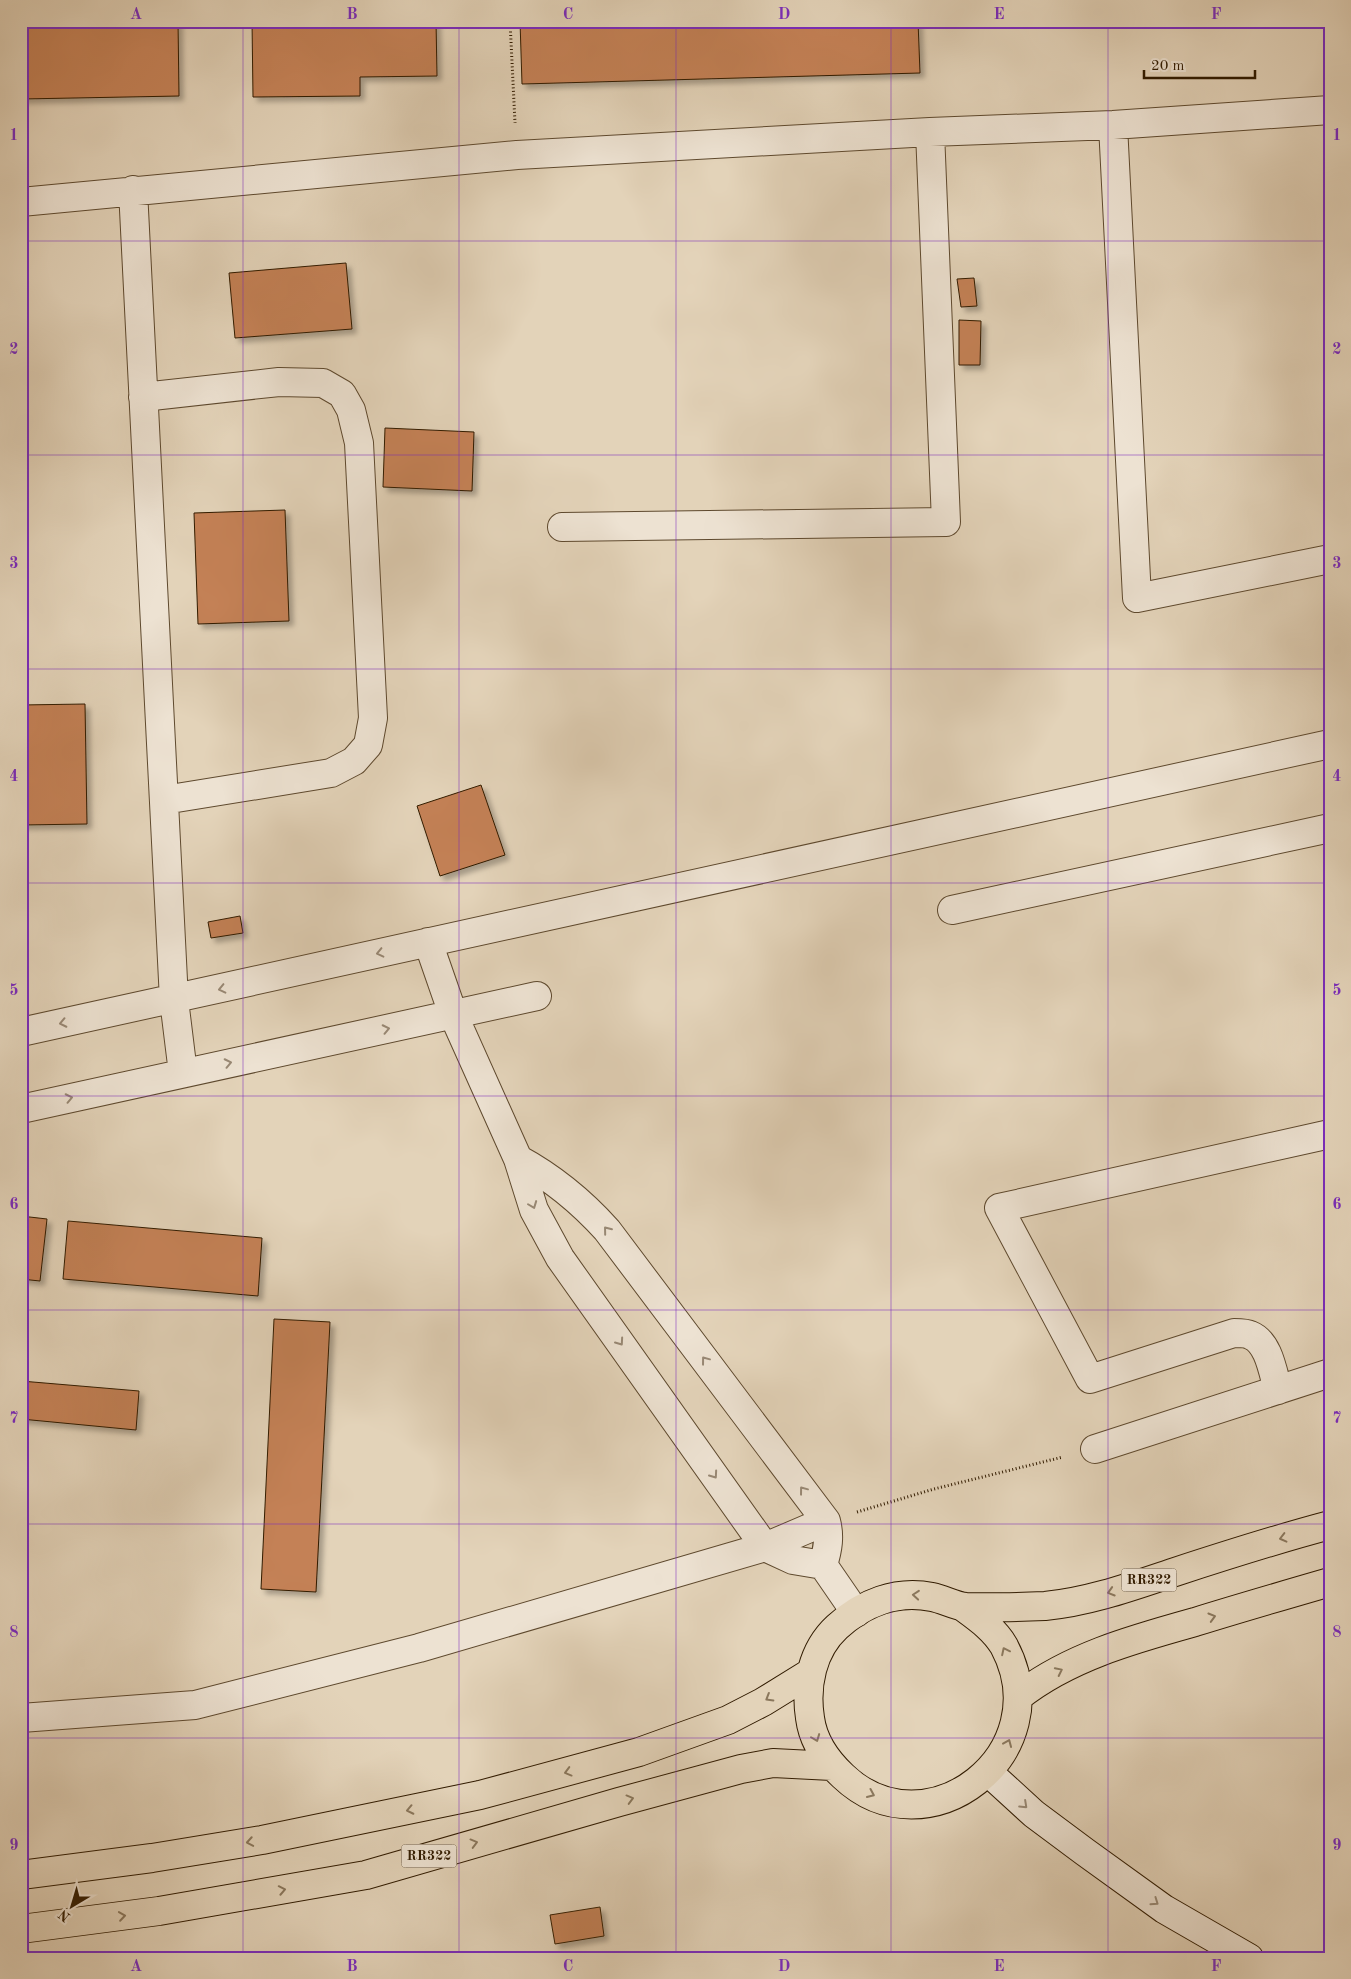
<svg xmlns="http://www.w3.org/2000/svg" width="1351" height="1979" font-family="'Old Standard TT',serif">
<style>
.building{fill:#c48156;stroke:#311b00;filter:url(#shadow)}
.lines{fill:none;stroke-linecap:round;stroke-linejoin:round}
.street-casing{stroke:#5e492e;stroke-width:30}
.secondary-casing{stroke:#311b00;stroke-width:30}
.primary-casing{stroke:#311b00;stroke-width:30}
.path{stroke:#311b00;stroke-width:3;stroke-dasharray:1 2.5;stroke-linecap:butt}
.street{stroke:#ede2d2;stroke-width:28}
.secondary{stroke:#ede2d2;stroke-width:28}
.primary{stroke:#e3d3b9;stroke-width:28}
.oneway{stroke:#988874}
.oneway2{stroke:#8a775c}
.grid{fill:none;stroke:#7b2cbf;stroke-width:1;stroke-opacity:0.55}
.labels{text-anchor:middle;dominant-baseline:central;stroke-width:4;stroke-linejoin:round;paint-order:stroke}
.shield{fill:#ede2d2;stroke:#69573f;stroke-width:1}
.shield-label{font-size:14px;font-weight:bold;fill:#311b00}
.neatline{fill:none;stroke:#7b2cbf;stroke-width:2}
.grid-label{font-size:16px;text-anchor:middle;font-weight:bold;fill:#7b2cbf}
</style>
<defs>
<filter id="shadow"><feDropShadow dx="4.5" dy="4.5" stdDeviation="2.5" flood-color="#0004"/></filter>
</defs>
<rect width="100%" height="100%" fill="#e3d3b9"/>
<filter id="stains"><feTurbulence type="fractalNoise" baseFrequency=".004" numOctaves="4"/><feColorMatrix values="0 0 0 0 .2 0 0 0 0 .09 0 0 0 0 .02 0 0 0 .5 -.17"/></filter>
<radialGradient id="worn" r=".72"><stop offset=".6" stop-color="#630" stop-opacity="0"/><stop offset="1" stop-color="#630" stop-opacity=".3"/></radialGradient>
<path class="building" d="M21,21h157l1,75 -158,3z
M252,21h184l1,55 -77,1v19l-107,1z
M520,21h398l2,52 -398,11z
M346,263l6,66 -117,9 -6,-65z
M974,278l3,28 -16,1 -4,-28z
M959,320l22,1 -1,44h-21z
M385,428l89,4 -2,59 -89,-4z
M285,510l4,111 -91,3 -4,-111z
M85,704l2,120 -66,1v-120z
M481,785l24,70 -65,21 -23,-70z
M240,916l3,17 -32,5 -3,-16z
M21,1216l26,3 -7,62 -19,-2z
M68,1221l194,17 -4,58 -195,-17z
M274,1319l56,3 -14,270 -55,-3z
M21,1381l118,10 -3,39 -115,-11z
M600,1907l4,29 -49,8 -5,-29z"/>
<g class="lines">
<defs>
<path id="street" d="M1113,125l24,473 193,-39
M133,190l41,810 9,73
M21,202l496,-47 413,-23 183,-7 217,-15
M143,397l136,-15 44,1 19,11 9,16 8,33 14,275 -5,27 -14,16 -23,12 -167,27
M562,527l384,-5 -16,-390
M952,910l378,-82
M428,942l25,72 65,145 16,51 26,48 205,289 28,13 30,5
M21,1032l1309,-288
M21,1109l516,-113
M518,1159c35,19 62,41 89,71l219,291c4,15 2,28 -3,44
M1278,1390c-5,-17 -9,-48 -28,-55 -4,-2 -10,-2 -16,-2l-144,46 -91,-171 331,-74
M1095,1449l235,-76
M823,1565l33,48
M21,1718l174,-13 224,-57 346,-101 61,-26"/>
<path id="secondary" d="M988,1772l46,42 51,38 79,57 85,49"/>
<path id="primary" d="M963,1607c15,11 31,22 41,39 57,107 -77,210 -161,130 -16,-15 -30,-35 -33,-58 -5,-32 2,-68 27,-91 26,-24 59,-37 95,-30 11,2 23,9 34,10 26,1 53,0 79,-1 44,-4 88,-20 130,-34 52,-17 102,-33 155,-47
M1018,1697c50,-40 116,-58 177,-75 45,-14 90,-27 135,-40
M21,1875l131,-17 110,-18 218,-45 159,-43 89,-32 35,-18 47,-29
M21,1929l138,-18 207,-36 253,-73 122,-33 32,-6 59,3"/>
</defs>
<use href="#street" class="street-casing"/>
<use href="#secondary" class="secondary-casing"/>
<use href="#primary" class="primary-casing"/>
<path class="path" d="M510,21l5,102
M857,1512l77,-23 129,-32"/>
<use href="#street" class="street"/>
<use href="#secondary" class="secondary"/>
<use href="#primary" class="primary"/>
</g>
<defs><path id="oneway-chevron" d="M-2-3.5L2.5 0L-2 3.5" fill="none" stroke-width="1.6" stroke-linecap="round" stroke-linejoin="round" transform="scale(1.25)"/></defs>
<g class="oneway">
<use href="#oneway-chevron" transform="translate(380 953) rotate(167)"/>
<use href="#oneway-chevron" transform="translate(222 989) rotate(167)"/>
<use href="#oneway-chevron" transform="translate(63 1023) rotate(168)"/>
<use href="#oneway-chevron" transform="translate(386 1029) rotate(-12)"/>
<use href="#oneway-chevron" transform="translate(228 1063) rotate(-12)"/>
<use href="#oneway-chevron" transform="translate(69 1098) rotate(-12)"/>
<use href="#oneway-chevron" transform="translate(533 1205) rotate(69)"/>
<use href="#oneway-chevron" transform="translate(607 1230) rotate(-129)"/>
<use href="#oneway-chevron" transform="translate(620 1342) rotate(55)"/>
<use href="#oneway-chevron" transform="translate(705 1360) rotate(-127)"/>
<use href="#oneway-chevron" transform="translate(714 1475) rotate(55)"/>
<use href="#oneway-chevron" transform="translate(803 1490) rotate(-127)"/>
<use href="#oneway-chevron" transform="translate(1024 1805) rotate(43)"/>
<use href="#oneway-chevron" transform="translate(1155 1902) rotate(35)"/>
</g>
<g class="oneway2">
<use href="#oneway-chevron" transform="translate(1283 1538) rotate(166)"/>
<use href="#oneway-chevron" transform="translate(1111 1592) rotate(163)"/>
<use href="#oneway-chevron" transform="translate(916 1595) rotate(-175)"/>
<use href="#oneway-chevron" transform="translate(1212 1617) rotate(-16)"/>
<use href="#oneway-chevron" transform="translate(1005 1651) rotate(-116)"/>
<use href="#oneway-chevron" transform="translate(1059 1671) rotate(-26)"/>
<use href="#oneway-chevron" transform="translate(769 1698) rotate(149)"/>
<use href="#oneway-chevron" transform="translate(816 1738) rotate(69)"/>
<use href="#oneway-chevron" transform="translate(1008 1743) rotate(-67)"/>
<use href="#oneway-chevron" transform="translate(568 1772) rotate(165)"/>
<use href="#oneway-chevron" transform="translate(871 1794) rotate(24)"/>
<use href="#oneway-chevron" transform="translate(630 1799) rotate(-15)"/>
<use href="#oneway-chevron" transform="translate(410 1810) rotate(168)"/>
<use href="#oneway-chevron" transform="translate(250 1842) rotate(170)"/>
<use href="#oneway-chevron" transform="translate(474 1843) rotate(-15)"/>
<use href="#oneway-chevron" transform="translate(282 1890) rotate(-11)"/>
<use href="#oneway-chevron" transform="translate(122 1916) rotate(-8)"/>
</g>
<path class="grid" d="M243,21v1937M459,21v1937M676,21v1937M891,21v1937M1108,21v1937M21,241h1309M21,455h1309M21,669h1309M21,883h1309M21,1096h1309M21,1310h1309M21,1524h1309M21,1738h1309"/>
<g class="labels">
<g class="shield">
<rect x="1121.5" y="1568.5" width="55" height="23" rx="4"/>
<rect x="401.5" y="1844.5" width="55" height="23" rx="4"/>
</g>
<g class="shield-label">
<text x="1149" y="1580">RR322</text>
<text x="429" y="1856">RR322</text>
</g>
</g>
<rect width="1351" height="1979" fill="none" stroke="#e3d3b9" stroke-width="55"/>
<g transform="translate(72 1906) rotate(218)" stroke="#ede2d2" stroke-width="4" paint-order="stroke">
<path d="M0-4L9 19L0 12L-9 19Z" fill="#311b00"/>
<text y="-8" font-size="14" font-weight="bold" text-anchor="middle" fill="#311b00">N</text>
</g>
<path d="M1144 70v8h111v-8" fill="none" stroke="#311b00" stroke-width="2.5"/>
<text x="1151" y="70" font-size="15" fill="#311b00" stroke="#ede2d2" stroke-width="4" paint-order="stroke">20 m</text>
<rect x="28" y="28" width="1296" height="1924" class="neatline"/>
<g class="grid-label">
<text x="136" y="19">A</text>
<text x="352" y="19">B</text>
<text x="568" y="19">C</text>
<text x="784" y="19">D</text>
<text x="999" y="19">E</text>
<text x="1216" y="19">F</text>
<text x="14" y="140">1</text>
<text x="1337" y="140">1</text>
<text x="14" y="354">2</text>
<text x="1337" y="354">2</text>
<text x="14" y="568">3</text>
<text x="1337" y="568">3</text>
<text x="14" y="781">4</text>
<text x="1337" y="781">4</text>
<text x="14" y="995">5</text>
<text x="1337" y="995">5</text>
<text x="14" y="1209">6</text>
<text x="1337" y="1209">6</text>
<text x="14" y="1423">7</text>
<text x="1337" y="1423">7</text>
<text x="14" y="1637">8</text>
<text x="1337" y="1637">8</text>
<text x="14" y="1850">9</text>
<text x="1337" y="1850">9</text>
<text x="136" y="1971">A</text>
<text x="352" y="1971">B</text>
<text x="568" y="1971">C</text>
<text x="784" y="1971">D</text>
<text x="999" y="1971">E</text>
<text x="1216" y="1971">F</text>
</g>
<rect width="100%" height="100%" filter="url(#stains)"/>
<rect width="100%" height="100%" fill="url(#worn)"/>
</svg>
